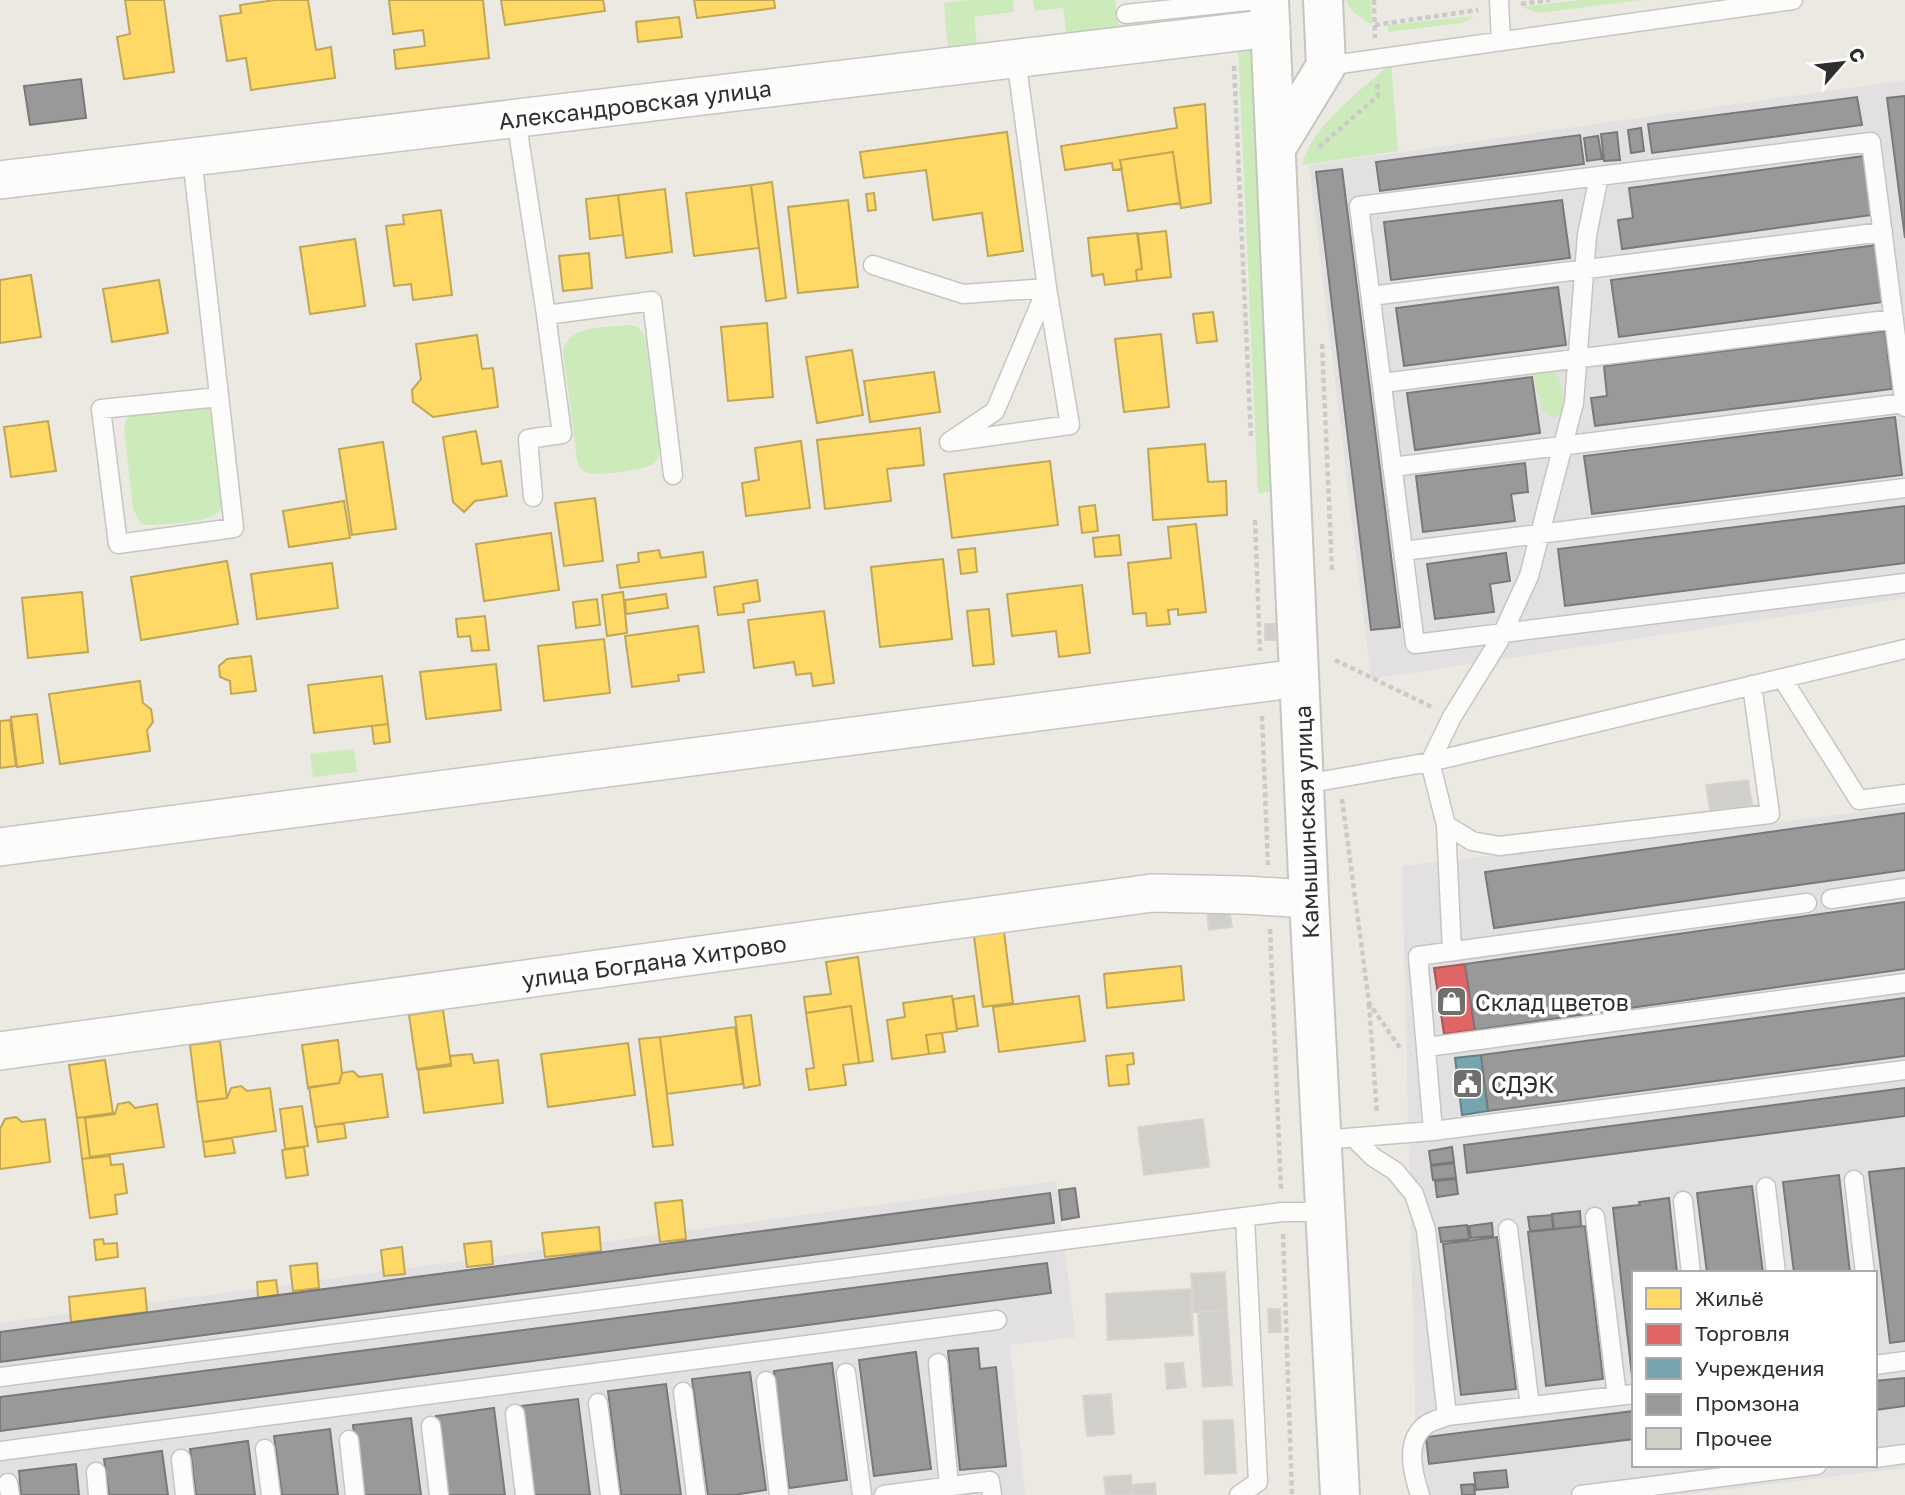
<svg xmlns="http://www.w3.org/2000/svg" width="1905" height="1495" font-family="'Golos Text',sans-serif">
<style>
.industrial{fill:#e3e0e2;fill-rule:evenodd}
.green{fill:#cceaba}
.homes{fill:#ffd966;stroke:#c0a655;stroke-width:2}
.shops{fill:#e06666;stroke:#ab5555;stroke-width:2}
.public{fill:#76a5af;stroke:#608188;stroke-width:2}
.industry{fill:#999;stroke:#797979;stroke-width:2}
.building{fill:#d1cfca;stroke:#d7d4cf;stroke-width:2}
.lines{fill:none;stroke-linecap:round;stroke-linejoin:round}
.lane-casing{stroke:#c5c5c4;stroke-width:21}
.street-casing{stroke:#c5c5c4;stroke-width:40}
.secondary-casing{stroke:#c5c5c4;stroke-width:42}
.path{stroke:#cacac9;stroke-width:4.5;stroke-dasharray:5 3.5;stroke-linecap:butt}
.lane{stroke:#fcfcfb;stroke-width:18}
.street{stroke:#fcfcfb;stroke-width:37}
.secondary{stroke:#fcfcfb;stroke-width:38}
.labels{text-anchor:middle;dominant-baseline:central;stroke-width:7;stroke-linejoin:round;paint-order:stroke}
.street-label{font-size:23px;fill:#2e2e2e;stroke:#fff}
.poi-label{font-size:23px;fill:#2e2e2e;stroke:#fff;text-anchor:start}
</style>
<rect width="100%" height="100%" fill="#ece9e3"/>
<path class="industrial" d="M1905,80v518l-534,81 -62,-514z
M1905,807v661l-224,27h-264l-15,-629zM1634,1273h241v192h-241z
M1056,1181l20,156 -66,8 15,150h-1025v-172z"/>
<path class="green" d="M968,0h45l1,12 -40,5 3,28 -29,3 -4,-45z
M1033,0h82l3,25 106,-11 1,4 -158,19 -4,-29 -28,3z
M1345,0h26l1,25 -20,-14z
M1579,0h62l-103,13 -16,-6z
M1475,16l-13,7 -74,9v-7z
M1238,43l13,5 21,444 -14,1z
M1391,63l7,88 -96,14c10,-40 60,-75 89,-102z
M629,325l9,2 7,10 14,107c1,8 0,16 -6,20 -7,6 -58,12 -66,9 -6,-2 -8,-7 -10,-13l-14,-109c6,-27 44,-23 66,-26z
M1553,369c9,12 14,32 7,45l-7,3 -10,-6 -10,-36 1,-2z
M207,407l8,8 10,89c-10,21 -54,19 -75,21l-9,-1 -8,-15 -9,-81 3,-10 9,-5z
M354,749l3,23 -44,5 -3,-23z"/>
<path class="homes" d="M125,0h39l10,72 -50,7 -7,-42 13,-3z
M275,0h33l8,50 15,-3 4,31 -84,12 -5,-32 -19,3 -7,-45 21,-3 -1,-8z
M389,0h94l6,58 -93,11 -2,-19 31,-4 -2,-16 -30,4z
M501,0h102l2,11 -100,14z
M694,0h80l1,8 -78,10z
M679,17l3,20 -44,5 -2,-20z
M1205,104l6,99 -30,5 -8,-56 -53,8 2,9 -9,1 -1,-7 -47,7 -4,-24 116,-18 -3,-20z
M1007,132l16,119 -35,5 -6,-43 -49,7 -7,-50 -62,8 -4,-26z
M1173,152l7,51 -52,8 -8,-51z
M772,182l14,116 -20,3 -15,-116z
M751,185l8,63 -65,8 -8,-63z
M665,189l7,63 -46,6 -8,-63z
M874,193l2,17 -8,1 -2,-17z
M618,195l5,40 -33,4 -4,-40z
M848,200l10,87 -60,6 -10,-86z
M441,210l11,85 -39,5 -2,-16 -17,2 -8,-60 18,-2 -1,-9z
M1166,231l5,46 -34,4 -1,-11 6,-1 -4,-35z
M1137,233l5,36 -6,1 1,11 -32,4 -2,-11 -11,2 -4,-38z
M355,239l10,67 -55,8 -10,-67z
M589,253l3,35 -29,3 -4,-35z
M31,275l10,62 -41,6v-63z
M159,280l9,53 -56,9 -9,-53z
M1213,312l4,29 -20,2 -4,-29z
M767,323l6,74 -45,4 -7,-74z
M1161,334l8,73 -45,5 -9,-73z
M477,335l5,34 11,-1 5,39 -65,10 -20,-15 -1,-12 9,-11 -5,-35z
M852,350l11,65 -46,8 -11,-66z
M934,372l6,40 -70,10 -6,-41z
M48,421l8,50 -45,6 -7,-50z
M920,428l4,37 -37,4 4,32 -66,8 -8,-69z
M476,431l6,33 19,-3 6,35 -32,5 -11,11 -11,-10 -10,-65z
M801,441l9,67 -64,8 -4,-33 17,-3 -4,-32z
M383,442l13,87 -44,6 -13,-86z
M1205,444l3,38 18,-1 1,34 -74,5 -5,-71z
M1050,461l8,64 -106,13 -8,-64z
M595,498l8,63 -39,5 -9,-63z
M344,501l6,37 -61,9 -6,-36z
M1095,505l3,26 -16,2 -3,-26z
M1196,524l10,88 -28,3v-6l-10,1 2,14 -23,2 -1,-13 -13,1 -5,-51 43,-5 -3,-31z
M551,533l8,57 -75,11 -8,-57z
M1119,535l2,20 -26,2 -2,-19z
M975,548l2,24 -16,2 -3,-24z
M659,550l2,8 42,-6 3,25 -86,11 -3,-23 22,-3 -1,-9z
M943,559l9,80 -72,8 -9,-80z
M227,561l11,63 -97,16 -10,-63z
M332,563l6,45 -81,11 -6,-45z
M757,580l3,21 -17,3 1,8 -26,3 -4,-28z
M1082,585l8,68 -31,4 -3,-26 -44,5 -5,-42z
M82,592l6,60 -60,6 -6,-60z
M623,592l4,41 -20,3 -5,-41z
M666,594l2,14 -42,6 -1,-14z
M597,599l3,26 -24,3 -3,-26z
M989,609l5,55 -21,2 -6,-55z
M824,611l10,72 -21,3 -2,-13 -15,2 -2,-13 -40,6 -6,-48z
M485,616l4,34 -17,1 -2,-15 -12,1 -2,-18z
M698,626l6,46 -26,3 1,6 -47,6 -7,-51z
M604,639l6,54 -66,8 -6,-55z
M251,656l5,35 -25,3 -1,-13 -10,-4 -1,-11 8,-7z
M496,664l5,46 -75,9 -6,-47z
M382,676l6,48 -74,9 -6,-48z
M140,681l3,22 8,6 2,13 -6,8 3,21 -90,13 -11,-70z
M37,714l6,49 -26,4 -6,-50z
M10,720l6,46 -16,2v-47z
M388,724l2,18 -16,2 -2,-18z
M1004,932l9,71 -30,4 -9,-71z
M858,957l15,104 -14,2 -8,-57 -45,7 -2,-16 27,-3 -5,-32z
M1181,966l3,34 -77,8 -3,-34z
M952,996l5,35 -31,4 3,19 -37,5 -5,-39 18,-3 -2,-14z
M974,996l4,30 -21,3 -4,-30z
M1079,996l6,45 -86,11 -6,-45z
M851,1006l8,57 -16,2 3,20 -37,5 -3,-21 8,-1 -8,-55z
M443,1010l8,54 -34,5 -8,-54z
M751,1015l9,70 -16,3 -9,-71z
M735,1027l8,57 -76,10 -7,-57z
M942,1033l3,19 -16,2 -3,-19z
M660,1037l13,108 -20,2 -14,-108z
M338,1040l4,33 -3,10 -31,5 -6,-43z
M220,1041l7,57 -30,4 -7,-57z
M628,1043l7,52 -87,12 -7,-53z
M1133,1053l1,11 -7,1 2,19 -20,2 -3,-30z
M472,1054l2,9 24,-3 5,43 -79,10 -6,-43 33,-4 -1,-10z
M105,1060l8,53 -36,5 -8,-53z
M353,1071l6,6 23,-3 6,43 -73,10 -6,-40 30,-4 3,-10z
M241,1086l6,5 23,-3 6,43 -73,11 -6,-40 30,-4 4,-10z
M129,1102l6,6 22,-4 7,43 -74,10 -5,-39 30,-4 3,-10z
M302,1106l6,40 -23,3 -5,-40z
M16,1117l6,5 23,-3 5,43 -50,7v-40l5,-10z
M85,1117l5,41 -8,1 -5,-41z
M344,1123l2,15 -28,4 -2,-15z
M232,1138l3,15 -30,4 -2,-15z
M304,1147l4,28 -22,3 -4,-28z
M110,1156l1,9 12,-1 4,29 -12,2 2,19 -27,4 -8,-59z
M682,1200l4,39 -26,3 -5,-39z
M599,1227l2,24 -56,6 -3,-24z
M103,1239l1,5 13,-1 1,14 -22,3 -2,-20z
M491,1241l2,23 -26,3 -3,-23z
M402,1247l3,27 -21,2 -3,-26z
M317,1263l2,25 -26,3 -3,-25z
M276,1280l2,15 -20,3 -1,-16z
M145,1288l2,24 -76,10 -2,-25z"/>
<path class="shops" d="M1465,964l10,66 -31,4 -10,-66z"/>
<path class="public" d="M1481,1055l7,56 -26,4 -7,-57z"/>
<path class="industry" d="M81,79l5,39 -56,7 -6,-39z
M1905,96v142l-18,-140z
M1857,97l5,28 -210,28 -4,-29z
M1641,128l3,23 -13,2 -3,-23z
M1617,132l3,28 -16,1 -3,-27z
M1580,135l4,29 -204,27 -4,-29z
M1598,136l4,23 -15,2 -3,-23z
M1864,156l8,59 -250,34 -4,-29 15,-2 -4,-30z
M1342,169l58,458 -29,3 -55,-458z
M1562,200l8,58 -179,22 -7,-58z
M1876,245l7,57 -264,35 -8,-57z
M1558,287l8,58 -162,21 -8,-58z
M1885,331l7,58 -297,37 -4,-28 16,-2 -3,-30z
M1532,377l8,56 -125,17 -8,-57z
M1895,417l7,58 -310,39 -8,-58z
M1525,463l3,29 -17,2 4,27 -92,11 -7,-56z
M1905,506v57l-340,43 -7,-57z
M1506,553l4,28 -20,3 4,28 -59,7 -8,-55z
M1905,813v57l-411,58 -9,-56z
M1905,902v67l-430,61 -10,-66z
M1905,998v58l-417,55 -7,-56z
M1905,1088v28l-438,57 -3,-28z
M1452,1147l2,15 -23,3 -2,-14z
M1454,1163l2,15 -23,2 -2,-14z
M1905,1168v173l-15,2 -21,-171z
M1839,1175l11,98h-56l-11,-91z
M1456,1179l2,15 -21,3 -2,-16z
M1752,1186l11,87h-56l-10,-80z
M1075,1188l4,29 -17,3 -3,-30z
M1050,1193l4,30 -1054,139v-30z
M1669,1198l8,75h-43l-2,103 -19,-168 27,-3 -1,-3z
M1580,1211l1,15 -27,3 -2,-15z
M1552,1215l1,14 -23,2 -2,-14z
M1492,1223l1,13 -22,2 -2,-12z
M1467,1225l2,14 -28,3 -2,-14z
M1585,1226l18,153 -57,7 -18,-154z
M1497,1237l19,152 -55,6 -18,-151z
M1047,1263l4,30 -1051,138v-34z
M978,1348l2,21 16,-2 10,99 -46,4 -12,-119z
M916,1352l15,117 -57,7 -15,-116z
M832,1363l15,117 -58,8 -15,-117z
M750,1372l16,118 -33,5h-25l-16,-116z
M1905,1378v28l-30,4v-29z
M666,1384l15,111h-60l-13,-104z
M578,1399l12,96h-59l-11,-89z
M494,1408l11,87h-59l-10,-79z
M1634,1411v28l-205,25 -3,-27z
M411,1418l10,77h-59l-9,-70z
M330,1429l8,66h-56l-8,-59z
M248,1441l7,54h-59l-6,-46z
M162,1451l6,44h-59l-5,-36z
M76,1464l3,31h-58l-2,-24z
M1506,1470l2,17 -32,3 -2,-17z
M1474,1484l1,11h-13l-1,-10z"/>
<path class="building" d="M1265,624h10v16h-10z
M1748,780l4,25 -42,5 -4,-25z
M1229,908l3,19 -23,3 -2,-20z
M1203,1119l6,48 -65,8 -6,-48z
M1225,1272l2,38 -33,2 -3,-38z
M1191,1289l2,46 -85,5 -2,-46z
M1268,1309h12l1,23h-12z
M1227,1310l5,75 -29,2 -5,-75z
M1183,1363l3,24 -19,2 -2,-25z
M1111,1394l3,40 -27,2 -4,-40z
M1233,1420l3,53 -31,1 -2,-53z
M1131,1475l1,20h-26l-2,-18z
M1155,1483l1,12h-23l-1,-10z"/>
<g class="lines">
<defs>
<path id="lane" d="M1499,0l2,41
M1126,14l131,-14
M1326,66l467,-66
M516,118l30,197 106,-14 21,174
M192,157l42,371 -116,16 -17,-135 118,-12
M1599,176l-12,59 -13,168 -45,173 -30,65 -47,76 -22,45 16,63 26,16 27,5 271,-32 -18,-129
M873,265l90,29 84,-6 -52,123 -43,29
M1371,296l512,-64
M1382,383l512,-64
M1905,407l-34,-265 -512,64 56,438 490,-61
M949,442l121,-17 -23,-137 -31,-230
M1392,467l513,-64
M533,497l-5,-58 34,-5 -16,-119
M1403,551l502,-63
M1782,678l77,122 46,-6
M1305,784l125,-22 475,-113
M1446,825l6,126
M1831,899l74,-11
M1427,1047l478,-64
M1433,1131l472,-61
M1354,1138l19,19 22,14 19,23 12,36 21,186 187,-22
M1321,1140l112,-9 -15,-175 389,-53
M1854,1180l11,93
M1766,1187l10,86
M1683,1201l8,72
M1595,1217l22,179
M1508,1229l22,177
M938,1363l11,124
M1875,1365l30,-4
M846,1373l16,122
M0,1377l1282,-165h42
M766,1381l13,114
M683,1392l13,103
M598,1403l12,92
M515,1414l10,81
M431,1426l8,69
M349,1440l6,55
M265,1449l6,46
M0,1451l997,-131
M1875,1458l30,-4
M181,1459l4,36
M96,1472l2,23
M8,1483l2,12
M884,1495l106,-14 2,14
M1239,1495l19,-13 -13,-265
M1420,1495c-7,-21 -16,-54 6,-70 5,-4 14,-6 21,-9
M1581,1495l236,-30"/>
<path id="street" d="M0,180l1271,-152
M0,847l1299,-169
M0,1051l1152,-158 91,2 66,4"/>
<path id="secondary" d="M1269,0l40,899 31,596
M1276,148l50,-82 -3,-66"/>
</defs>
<use href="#lane" class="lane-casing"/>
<use href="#street" class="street-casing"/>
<use href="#secondary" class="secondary-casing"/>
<path class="path" d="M1374,0l1,38
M1521,4l29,-4
M1375,25l103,-15
M1234,66l17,372
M1319,147l59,-51 -1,-15
M1322,344l10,226
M1255,520l5,131
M1335,660l97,47
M1262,716l6,149
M1342,799l27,204 31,45
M1270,929l11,261
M1369,1004l8,110
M1283,1234l9,261"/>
<use href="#lane" class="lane"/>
<use href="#street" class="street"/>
<use href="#secondary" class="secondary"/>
</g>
<defs>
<symbol id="shop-square" viewBox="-11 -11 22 22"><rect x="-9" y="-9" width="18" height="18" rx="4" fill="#706f6d" stroke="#fff"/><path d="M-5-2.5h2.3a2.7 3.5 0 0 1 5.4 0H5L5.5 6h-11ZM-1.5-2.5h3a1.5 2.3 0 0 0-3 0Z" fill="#fff"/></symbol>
<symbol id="civic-square" viewBox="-11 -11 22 22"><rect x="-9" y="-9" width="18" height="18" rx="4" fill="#706f6d" stroke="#fff"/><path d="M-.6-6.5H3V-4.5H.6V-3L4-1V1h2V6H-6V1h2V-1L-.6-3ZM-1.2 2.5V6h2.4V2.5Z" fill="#fff"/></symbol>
</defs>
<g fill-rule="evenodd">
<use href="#shop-square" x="1434" y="984" width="35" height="35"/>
<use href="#civic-square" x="1450" y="1066" width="35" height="35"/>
</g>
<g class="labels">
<g class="street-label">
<text transform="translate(635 104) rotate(-7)">Александровская улица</text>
<text transform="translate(1306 822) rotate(-92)">Камышинская улица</text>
<text transform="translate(654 961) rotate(-8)">улица Богдана Хитрово</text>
</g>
<g class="poi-label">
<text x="1475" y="1002">Склад цветов</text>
<text x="1491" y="1084">СДЭК</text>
</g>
</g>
<rect x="1632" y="1271" width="245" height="196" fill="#ffffff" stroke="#ababab" stroke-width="2"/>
<rect x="1646" y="1288" width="35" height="21" fill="#ffd966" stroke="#ababab" stroke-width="2"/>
<text x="1695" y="1306" font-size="21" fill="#2e2e2e">Жильё</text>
<rect x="1646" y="1324" width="35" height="21" fill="#e06666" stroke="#ababab" stroke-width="2"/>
<text x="1695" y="1341" font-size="21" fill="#2e2e2e">Торговля</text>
<rect x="1646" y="1358" width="35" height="21" fill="#76a5af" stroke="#ababab" stroke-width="2"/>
<text x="1695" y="1376" font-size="21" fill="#2e2e2e">Учреждения</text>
<rect x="1646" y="1394" width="35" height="21" fill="#999999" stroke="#ababab" stroke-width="2"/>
<text x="1695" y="1411" font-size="21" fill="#2e2e2e">Промзона</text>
<rect x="1646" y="1428" width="35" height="21" fill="#d1cfca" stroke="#ababab" stroke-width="2"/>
<text x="1695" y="1446" font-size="21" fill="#2e2e2e">Прочее</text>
<g transform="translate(1842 63) rotate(62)" stroke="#ffffff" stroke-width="5" paint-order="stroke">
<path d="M0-5L12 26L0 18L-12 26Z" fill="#2e2e2e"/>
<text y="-10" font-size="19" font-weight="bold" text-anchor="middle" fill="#2e2e2e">С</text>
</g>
</svg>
